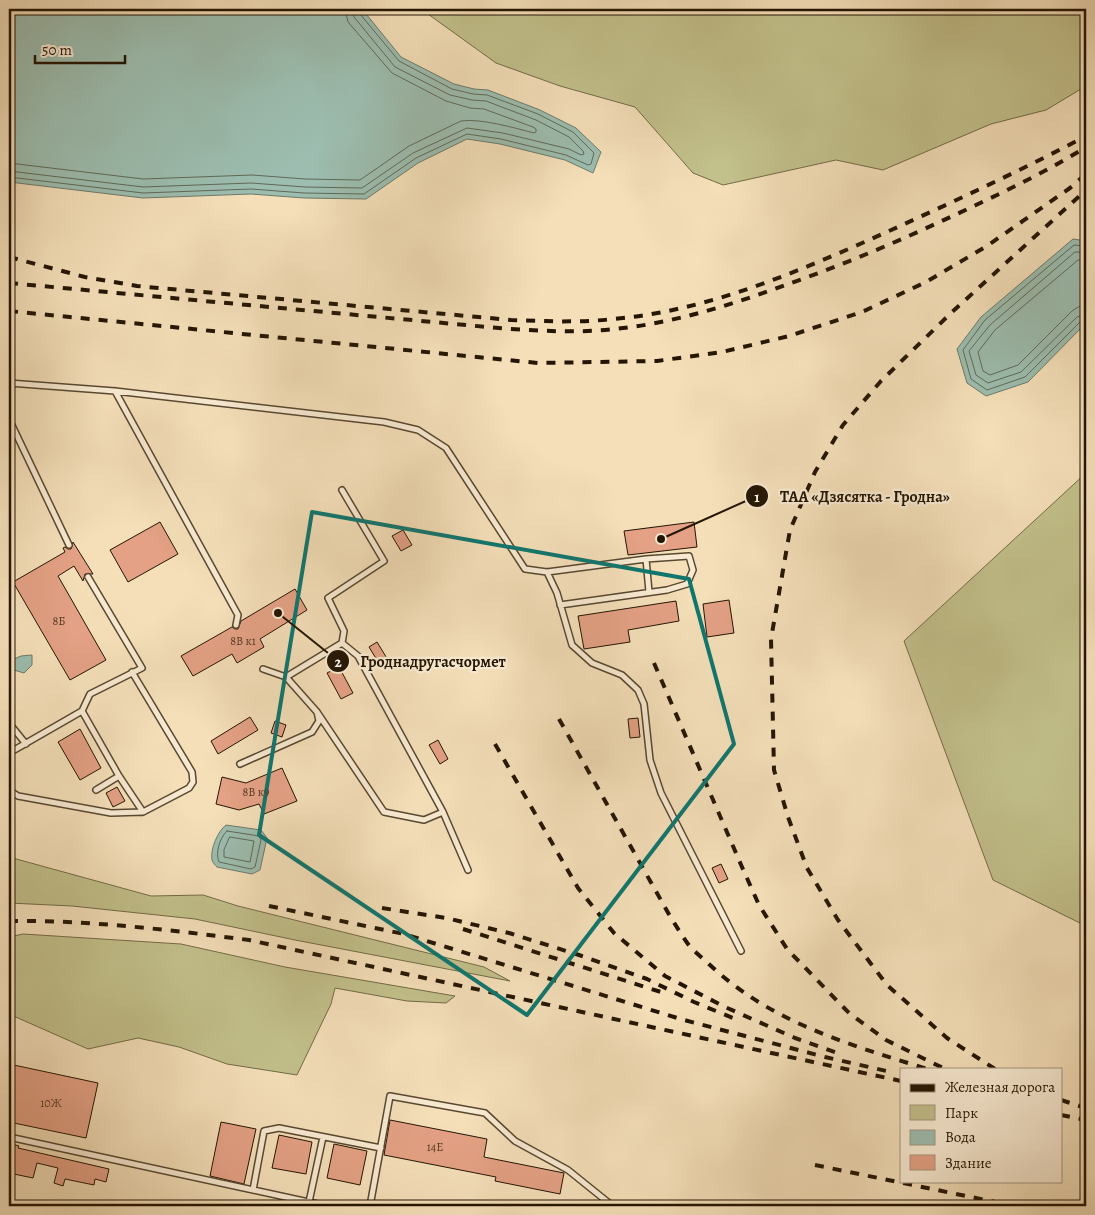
<svg xmlns="http://www.w3.org/2000/svg" width="1095" height="1215" font-family="Alegreya,serif">
<style>
.green{fill:#c2c08b;stroke:#736a46}
.water{fill:#9cbdaf;stroke:#6c7a6a}
.lines{fill:none;stroke-linecap:round;stroke-linejoin:round}
.shore{stroke:#606958;stroke-width:1}
.building{fill:#e4a185;stroke:#241502}
.service-casing{stroke:#584830;stroke-width:8}
.service{stroke:#f8ead2;stroke-width:5}
.rail{stroke:#241502;stroke-width:4;stroke-dasharray:9 9;stroke-linecap:butt}
.marked{fill:none;stroke:#0f766e;stroke-width:4;stroke-linejoin:round}
.labels{text-anchor:middle;dominant-baseline:central;stroke-width:4.5;stroke-linejoin:round;paint-order:stroke}
.number-label{font-size:12px;fill:#543823}
.leader{fill:none;stroke:#241502;stroke-width:2}
.callout-dot{fill:#241502;stroke:#f8ead2;stroke-width:2}
.mark-label{font-size:15px;text-anchor:middle;font-weight:bold;fill:#fff}
.callout-label{font-size:16px;text-anchor:middle;font-weight:bold;fill:#241502;stroke:#f8ead2;stroke-width:4.5;stroke-linejoin:round;paint-order:stroke}
</style>
<rect width="100%" height="100%" fill="#f4dfb9"/>
<filter id="stains"><feTurbulence type="fractalNoise" baseFrequency=".004" numOctaves="4"/><feColorMatrix values="0 0 0 0 .2 0 0 0 0 .09 0 0 0 0 .02 0 0 0 .5 -.17"/></filter>
<radialGradient id="worn" r=".72"><stop offset=".6" stop-color="#630" stop-opacity="0"/><stop offset="1" stop-color="#630" stop-opacity=".3"/></radialGradient>
<path class="green" d="M421,9h665v77l-40,24 -55,14 -108,46 -47,-10 -113,25 -30,-12 -58,-66 -75,-21 -64,-23z
M1086,473v453l-93,-46 -89,-239z
M9,857l142,39 52,-1 35,11 246,61 26,14 -215,-41 -100,-21 -123,-13 -63,-3z
M23,934l158,10 104,23 170,29 -9,7 -39,-2 -72,-13 -4,16 -34,71 -70,-11 -48,-17 -41,-9 -50,11 -79,-35v-77z"/>
<path class="water" d="M9,9h353l39,48 53,27 20,5 14,1 52,20 36,18 25,24 -8,21 -28,-13 -65,-16 -33,-5 -49,24 -52,36 -62,-1 -53,-4 -108,4 -134,-16z
M1073,239l13,2v82l-58,59 -42,14 -19,-13 -10,-34 24,-32z
M32,655v10l-8,8 -10,-3v-11l7,-3z
M226,825l35,5 6,8 -7,32 -8,4 -35,-7c-2,-2 -4,-4 -5,-7 -2,-11 6,-29 14,-35z"/>
<g class="lines">
<path class="shore" d="M9,163l134,16 109,-4 53,4 55,1 49,-34 52,-25c19,-3 54,7 73,12l2,-1v-3l-3,-2 -49,-18 -14,-1 -24,-7 -54,-28 -44,-51 -3,-13
M9,171l134,16 108,-4 54,4 57,1 51,-35 54,-25 36,5 66,16 12,6 3,-1 -1,-3 -14,-14 -33,-17 -50,-19 -14,-1 -22,-5 -55,-28 -41,-50 -2,-8
M9,177l134,16 108,-4 53,4 60,1 52,-36 51,-24 34,5 65,16 22,10 3,-1 3,-11 -21,-21 -35,-18 -51,-19 -14,-1 -21,-5 -53,-28 -39,-47 -2,-5
M1086,246l-12,-1 -89,75 -22,30 8,29 16,11 38,-13 56,-56 5,-1
M1086,252h-11l-85,73 -21,26 7,24 12,8 33,-11 56,-55 9,-3
M1086,260h-8l-83,70 -17,22 5,19 7,4 28,-10 54,-54 6,-4 8,-1
M227,831l32,5 2,4 -6,27 -4,2 -32,-7c-4,-9 1,-25 8,-31z
M230,837l24,4 -4,21 -26,-5v-7z"/>
</g>
<path class="building" d="M160,522l18,32 -50,28 -18,-32z
M694,522l3,25 -69,8 -4,-24z
M403,530l9,15 -11,6 -9,-15z
M73,542l20,32h-8l-2,7 -9,-15 -16,10 48,84 -36,20 -57,-98 52,-30 -2,-4 2,-1 3,2h3z
M295,589l12,21 -47,29 4,8 -27,16 -5,-9 -39,22 -12,-20 51,-29 3,2h3l3,-8z
M729,600l5,33 -27,4 -4,-33z
M676,601l3,20 -51,9 2,12 -46,7 -6,-33z
M377,642l11,18 -8,5 -11,-18z
M339,667l14,26 -12,6 -14,-26z
M250,717l8,13 -40,24 -7,-13z
M638,718l2,19 -10,1 -2,-19z
M275,721l11,4 -4,12 -11,-4z
M80,729l21,39 -21,12 -22,-38z
M438,740l10,19 -8,5 -11,-19z
M282,768l15,33 -33,13 -5,-10 -20,6 -23,-6 6,-27 24,6z
M117,787l8,14 -12,6 -7,-14z
M721,864l7,15 -9,4 -7,-15z
M9,1064l89,19 -12,55 -77,-16z
M390,1120l97,19 -3,18 80,16 -4,21 -65,-13 1,-4 -112,-22z
M221,1122l35,7 -12,55 -34,-8z
M279,1135l33,7 -6,32 -34,-6z
M9,1143l10,3 -1,2 91,21 -3,13 -11,-3 -1,6 -29,-6 -2,7 -9,-3 4,-15 -21,-5 -4,15 -24,-5z
M334,1144l33,7 -7,34 -33,-7z"/>
<g class="lines">
<defs>
<path id="service" d="M9,383l106,8 269,31 34,8 28,18 79,121 22,3 99,-13 43,-3 4,14 -6,14 -20,6 -107,15
M115,391l123,224 -2,10
M9,419l60,126
M646,559l3,33
M547,572l10,21 15,52 20,18 30,12 16,15 6,14 6,56 11,33 80,158
M286,677l56,-34 2,-12 -16,-33 56,-37 -42,-71
M82,711l37,65 24,36 46,-24 4,-6 -1,-10 -60,-100
M317,712l67,100 40,8 19,-8 -85,-156 -16,-13
M9,723l17,21
M9,753l73,-42 8,-17 52,-26 -54,-91
M240,764l72,-32 7,-11 -2,-9 -31,-35 -23,-8
M9,790l9,6 93,17 32,-1
M96,790l23,-14
M443,812l25,58
M9,1137l318,69
M253,1190l11,-59 15,-3 102,20
M309,1202l14,-65
M370,1206l20,-110 95,17 30,28 53,29 41,33 1,3"/>
</defs>
<use href="#service" class="service-casing"/>
<use href="#service" class="service"/>
<path class="rail" d="M9,257l76,20 52,9 374,34c34,1 67,3 102,-1 96,-8 189,-49 276,-88 66,-30 133,-61 197,-95
M9,283l500,46c36,2 71,4 106,0 60,-6 119,-25 176,-46 63,-22 124,-49 185,-78 38,-18 75,-36 110,-58
M9,311l529,52 119,-2 65,-9 67,-16 73,-24 64,-30 61,-36 83,-58 16,-14
M654,663l88,204 17,38 28,44 62,64 37,27 59,29
M559,719l112,199c6,9 11,18 17,26 6,8 15,14 22,21 62,58 138,79 217,104
M495,744l83,144 36,45 51,43 60,31 70,31 48,17
M269,906l135,28 280,86 141,37 66,15
M382,908l64,10 63,15 70,22 68,24 47,23 39,16
M9,921c80,-1 161,9 240,19l652,141
M463,929l198,63
M995,1069l-48,-31 -60,-53 -49,-65 -31,-52 -19,-51 -14,-47 -3,-131 19,-109 25,-58 28,-47 38,-44 70,-68 135,-123
M1061,1100l25,8
M1061,1115l25,5
M815,1165l200,41"/>
</g>
<path class="marked" d="M312,512l377,67 45,165 -207,271 -268,-180z"/>
<g class="labels">
<g class="number-label">
<text x="59" y="621">8Б</text>
<text x="243" y="641">8В к1</text>
<text x="256" y="792">8В к9</text>
<text x="51" y="1103">10Ж</text>
<text x="435" y="1147">14Е</text>
</g>
</g>
<path class="leader" d="M661 539L757 496M278 613L338 661"/>
<g class="callout-dot">
<circle cx="661" cy="539" r="5"/>
<circle cx="278" cy="613" r="5"/>
<circle cx="757" cy="496" r="12"/>
<circle cx="338" cy="661" r="12"/>
</g>
<g class="mark-label">
<text x="757" y="502">1</text>
<text x="338" y="667">2</text>
</g>
<g class="callout-label">
<text x="865" y="502">ТАА «Дзясятка - Гродна»</text>
<text x="433" y="667">Гроднадругасчормет</text>
</g>
<rect width="1095" height="1215" fill="none" stroke="#f4dfb9" stroke-width="30"/>
<rect x="10" y="10" width="1075" height="1195" fill="none" stroke="#241502" stroke-width="2.5"/>
<rect x="15" y="15" width="1065" height="1185" fill="none" stroke="#241502"/>
<rect x="900" y="1068" width="162" height="115" fill="#f8ead2" stroke="#a3957f"/>
<rect x="910" y="1084" width="25" height="8" fill="#241502" stroke="#a3957f"/>
<text x="945" y="1092" font-size="15" fill="#241502">Железная дорога</text>
<rect x="910" y="1105" width="25" height="15" fill="#c2c08b" stroke="#a3957f"/>
<text x="945" y="1118" font-size="15" fill="#241502">Парк</text>
<rect x="910" y="1130" width="25" height="15" fill="#9cbdaf" stroke="#a3957f"/>
<text x="945" y="1142" font-size="15" fill="#241502">Вода</text>
<rect x="910" y="1155" width="25" height="15" fill="#e4a185" stroke="#a3957f"/>
<text x="945" y="1168" font-size="15" fill="#241502">Здание</text>
<path d="M35 55v8h90v-8" fill="none" stroke="#241502" stroke-width="2.5"/>
<text x="42" y="55" font-size="15" fill="#241502" stroke="#f8ead2" stroke-width="4" paint-order="stroke">50 m</text>
<rect width="100%" height="100%" filter="url(#stains)"/>
<rect width="100%" height="100%" fill="url(#worn)"/>
</svg>
